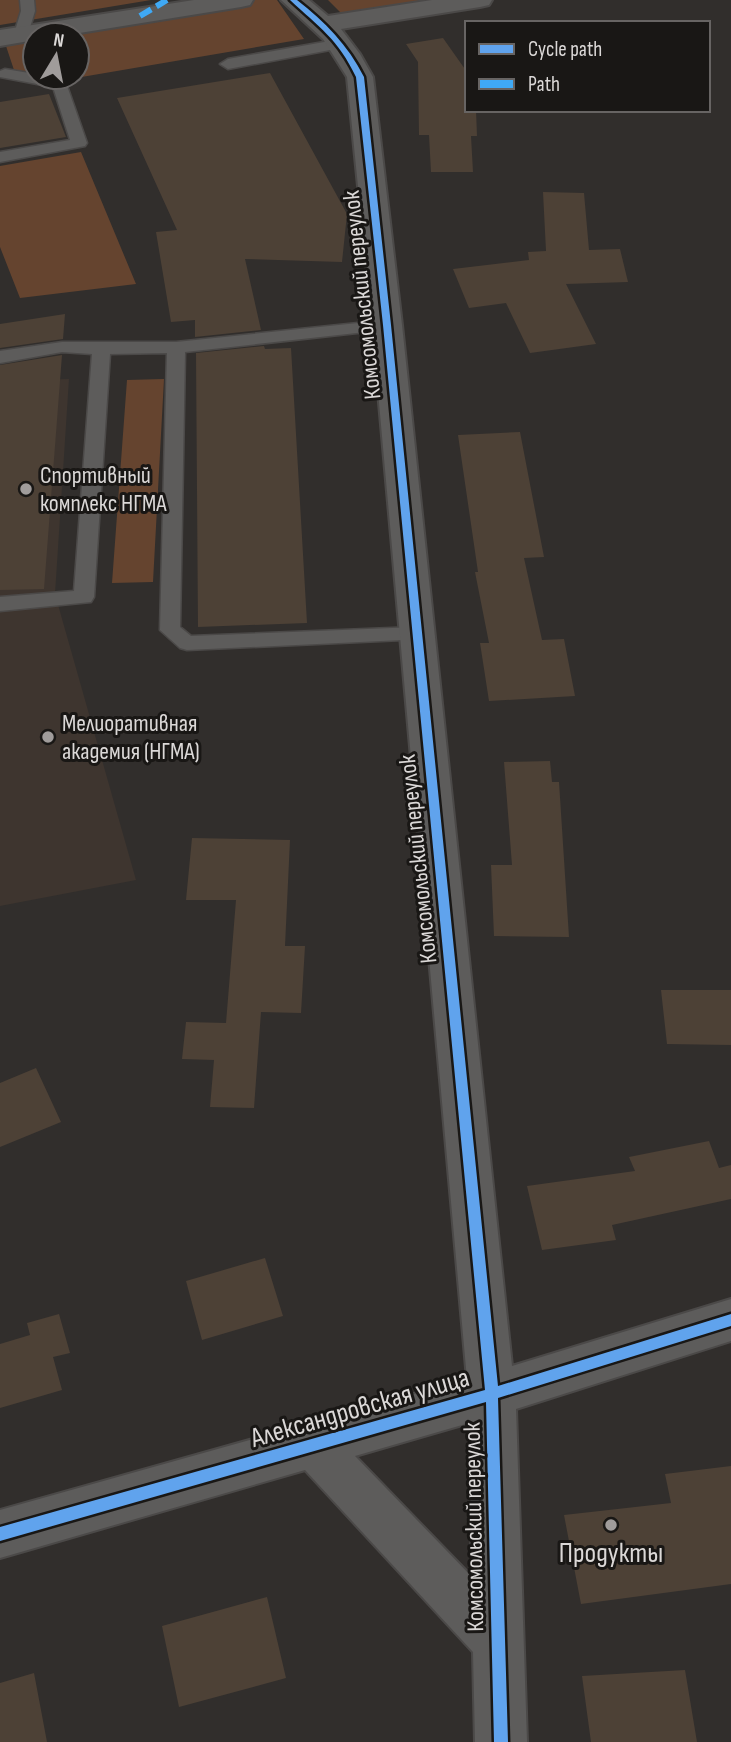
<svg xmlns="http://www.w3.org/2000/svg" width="731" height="1742" font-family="'Sofia Sans Condensed',sans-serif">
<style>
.built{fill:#3e352f}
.green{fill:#65442f}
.building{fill:#4d4136}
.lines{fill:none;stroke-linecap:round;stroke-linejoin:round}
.lane-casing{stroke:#4b4948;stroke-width:3}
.street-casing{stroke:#4b4948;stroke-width:4}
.lane{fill:#5d5c5b;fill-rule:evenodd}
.street{fill:#5d5c5b;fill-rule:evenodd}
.quiet{stroke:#3fa9f5;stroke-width:6;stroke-dasharray:13 6;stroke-linecap:butt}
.cycleway-casing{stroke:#191715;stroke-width:5}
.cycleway{fill:#60a3ed;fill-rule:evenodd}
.poi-dot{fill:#a09c9b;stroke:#191715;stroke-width:2.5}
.labels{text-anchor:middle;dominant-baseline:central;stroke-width:6;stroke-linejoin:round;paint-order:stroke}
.street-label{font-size:24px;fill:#dbd8d7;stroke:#191715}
.poi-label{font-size:24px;fill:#dbd8d7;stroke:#191715;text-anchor:start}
.near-street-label{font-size:28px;fill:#dbd8d7;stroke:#191715}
.near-poi-label{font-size:28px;fill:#dbd8d7;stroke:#191715}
</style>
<rect width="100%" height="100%" fill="#312e2c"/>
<path class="built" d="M69,379l-14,215 81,286 -136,26v-525z"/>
<path class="green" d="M0,0h151l-151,25z
M255,0h22l27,39 -240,41 -14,-3h27v-42h-42v39l-21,-4 -10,-30z
M328,0h113l-97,16z
M81,152l55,132 -116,14 -20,-51v-81z
M164,379l-11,203 -41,1 15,-203z"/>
<path class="building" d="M443,38l24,34v38h9l1,26h-6l2,36h-42l-2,-37h-10l-1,-73 -12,-18z
M270,73l77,141 -5,48 -97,-3 16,71 -66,7v-17l-24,2 -15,-90 21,-2 -60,-132z
M49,94l17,43 -66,11v-46z
M543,192l41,1 5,57 31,-1 8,33 -62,2 30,60 -66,9 -24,-50 -37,5 -16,-39 76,-9 -1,-8 18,-1z
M65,314l-2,25 -63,9v-24z
M264,346l1,3 26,-1 16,275 -109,4 -2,-274z
M62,355l-18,234 -44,1v-225z
M520,432l24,125 -20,1 18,82 22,-1 11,57 -86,5 -9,-58h9l-14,-71h3l-20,-137z
M550,761l2,21h7l10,155 -75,-1 -3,-71h21l-8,-103z
M192,838l98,2 -5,106h20l-4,67 -40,-1 -7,96 -44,-1 4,-47 -32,-1 4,-37 40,1 10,-123h-50z
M661,990h70v55l-64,-1z
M36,1068l25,54 -61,25v-64z
M709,1141l10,27 12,-3v34l-119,26 4,15 -74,10 -15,-64 108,-15 -6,-14z
M265,1258l18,58 -81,24 -16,-59z
M59,1314l11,39 -17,4 9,33 -62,18v-64l30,-9 -3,-12z
M731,1466v118l-150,20 -17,-89 107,-12 -6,-29z
M267,1597l19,81 -107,29 -17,-81z
M685,1670l12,72h-106l-9,-66z
M34,1673l13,69h-47v-59z"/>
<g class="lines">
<defs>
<path id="lane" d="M20,0h14l1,11 -7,23 -7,4 -7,-4 7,-23z
M341,39l8,5 -3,3 -118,22 -8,-5 8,-5z
M5,69l30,5v3l30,3 22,63 -2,3 -85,16v-10l70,-12 -17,-53 -53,-10v-6z
M387,320l9,5 -3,4 -208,23 -5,275 11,9 226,-9 7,2 3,5 -3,5 -237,11 -7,-2 -20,-18 7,-277 -57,1 -16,243 -3,5 -91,9v-14l74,-6 18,-237 -30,-2 -62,11v-12l62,-9h114z"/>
<path id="street" d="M194,0h59l-3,5 -9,2 -174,28h-32v5l-35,6v-16z
M281,0h28l19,16 104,-16h60l-3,5 -9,2 -139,22 19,25 13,23 29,248 110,1041 219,-67v42l-215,68 11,333h-52l-2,-90 -168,-182 -305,88v-48l467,-131 -95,-1054 -25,-248 -24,-38zM469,1423l3,154 -117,-121z"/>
</defs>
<use href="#lane" class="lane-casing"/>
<use href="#street" class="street-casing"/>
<use href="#lane" class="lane"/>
<use href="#street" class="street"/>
<path class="quiet" d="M140,16l27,-16"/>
<defs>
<path id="cycleway" d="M290,0h7c28,22 51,45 67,77l27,248 107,1061 233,-72v12l-233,72 10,344h-14l-8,-340 -486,139v-14l485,-137 -102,-1065 -27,-248c-18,-38 -37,-50 -66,-77z"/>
</defs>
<use href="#cycleway" class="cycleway-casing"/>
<use href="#cycleway" class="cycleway"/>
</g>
<g class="poi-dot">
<circle cx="26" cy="489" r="7"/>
<circle cx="48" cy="737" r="7"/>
<circle cx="611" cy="1525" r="7"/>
</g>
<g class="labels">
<g class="street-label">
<text transform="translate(362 295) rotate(-96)">Комсомольский переулок</text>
<text transform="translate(418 859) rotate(-96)">Комсомольский переулок</text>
<text transform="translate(474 1527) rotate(-91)">Комсомольский переулок</text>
</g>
<g class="poi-label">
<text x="40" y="475">Спортивный<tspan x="40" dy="28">комплекс НГМА</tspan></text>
<text x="62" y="723">Мелиоративная<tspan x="62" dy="28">академия (НГМА)</tspan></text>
</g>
<g class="near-street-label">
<text transform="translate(360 1408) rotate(-16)">Александровская улица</text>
</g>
<g class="near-poi-label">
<text x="611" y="1553">Продукты</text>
</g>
</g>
<rect x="465" y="21" width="245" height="91" fill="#191715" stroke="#676463" stroke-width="2"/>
<rect x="479" y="44" width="35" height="10" fill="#60a3ed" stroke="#676463" stroke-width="2"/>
<text x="528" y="56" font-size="21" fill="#dbd8d7">Cycle path</text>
<rect x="479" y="79" width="35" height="10" fill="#3fa9f5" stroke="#676463" stroke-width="2"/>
<text x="528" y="91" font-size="21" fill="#dbd8d7">Path</text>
<g transform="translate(56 56) rotate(10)"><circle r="33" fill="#191715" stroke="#676463" stroke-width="2"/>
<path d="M0-5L12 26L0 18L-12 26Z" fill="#a09c9b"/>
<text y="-10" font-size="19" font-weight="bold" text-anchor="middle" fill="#dbd8d7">N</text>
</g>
</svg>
